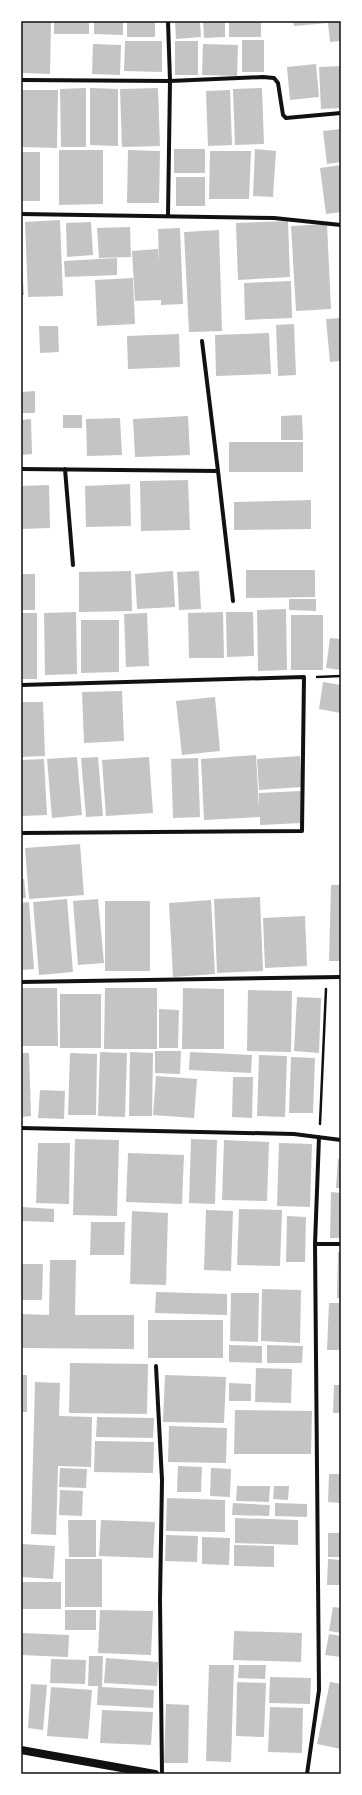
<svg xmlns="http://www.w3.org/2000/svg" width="362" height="1795" font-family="Commissioner,sans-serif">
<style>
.building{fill:#c4c4c4}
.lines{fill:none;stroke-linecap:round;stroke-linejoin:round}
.path{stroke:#111;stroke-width:2.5}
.minor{stroke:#111;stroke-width:4}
.secondary{stroke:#111;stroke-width:8}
.neatline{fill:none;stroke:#111;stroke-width:1.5}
</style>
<rect width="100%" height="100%" fill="#fff"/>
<path class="building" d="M21,21h30l-1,53 -29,-1z
M54,21h35v13h-35z
M94,21h29v14l-29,-1z
M127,21h28v16h-28z
M175,21h25l1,16 -25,2z
M203,21h22v16l-21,1z
M229,21h32v16h-32z
M293,21h48v20l-11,1 -2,-19 -34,3z
M242,40h22v32h-22z
M125,41h37v31l-38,-1z
M175,41h23v34h-23z
M93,44l28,1 -1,30 -28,-1z
M203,44l35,1 -1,31 -35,-1z
M316,64l3,33 -29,3 -3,-33z
M341,66v42l-20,1 -2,-42z
M86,88v59h-25l-1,-58z
M90,88l28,1v57l-28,-1z
M158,88l2,58 -38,1 -2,-58z
M262,88l2,56 -29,1 -2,-56z
M21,90h37l-1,58 -36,-1z
M230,90l2,55 -24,1 -2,-55z
M340,129l1,33 -14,2 -4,-33z
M174,149h31v24h-31z
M255,149l21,2 -3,46 -20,-1z
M59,150h44v54l-44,1z
M128,150l32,1 -1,52h-32z
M210,151h41l-2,48h-40z
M21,152h19v49h-19z
M341,165v47l-15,2 -6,-46z
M176,177h29v29h-29z
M60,220l3,76 -35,1 -3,-75z
M288,221l2,56 -52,3 -2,-57z
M91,222l2,33 -26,2 -1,-34z
M327,224l4,85 -35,2 -5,-85z
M130,227l1,30 -32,1 -2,-30z
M180,228l3,76 -22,1v-5l-26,1 -3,-50 26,-2 1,15 -1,-35z
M219,230l3,101 -33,1 -5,-100z
M21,255l3,40h-3z
M117,258v17l-52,2 -1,-16z
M133,278l2,46 -38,2 -2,-46z
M291,281l1,37 -47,2 -1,-37z
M341,318v43l-11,1 -4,-43z
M294,324l2,51 -18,1 -2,-51z
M39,326h19l1,26 -19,1z
M269,333l2,41 -55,2 -1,-41z
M179,334l1,33 -52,2 -1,-33z
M35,391v22h-14v-21z
M63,415h19v13h-19z
M302,415l1,25h-22v-24z
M188,416l2,39 -55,2 -2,-38z
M120,418l2,37 -35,1 -1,-37z
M31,419l1,35 -11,1v-35z
M229,442h74v30h-74z
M188,480l2,50 -49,1 -1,-50z
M130,484l1,42 -45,1 -1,-41z
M49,485l1,43 -29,1v-43z
M311,500v29l-77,1v-28z
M246,570h69v27l-69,1z
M131,571l1,40 -53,1v-40z
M173,571l2,36 -38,2 -2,-35z
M199,571l2,38 -22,1 -2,-38z
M21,574h14v36h-14z
M289,599h27v12l-27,-1z
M286,609l1,61 -29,1 -1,-61z
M76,612l1,62 -32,1 -1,-62z
M223,612l1,46h-35l-1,-45z
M226,612h27l1,44 -27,1z
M21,613h16v66h-16z
M147,613l2,53 -23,1 -2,-53z
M291,615h32v55h-32z
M81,620h38v52l-38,1z
M330,638l11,1v31l-15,-2z
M323,682l18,3v28l-22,-4z
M122,691l2,50 -40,2 -2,-51z
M215,697l5,54 -38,4 -6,-54z
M21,702h22l2,54 -24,1z
M256,755l3,53v-15l42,-2 1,32 -42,2v-8l-56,3 -3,-61z
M300,756l2,31 -43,3 -2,-31z
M77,757l5,58 -30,3 -5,-59z
M98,757l5,59 -17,1 -5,-59z
M149,757l4,56 -47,3 -4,-56z
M198,758l2,59 -27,1 -2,-59z
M44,759l3,56 -26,1v-56z
M80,844l4,51 -55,4 -4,-51z
M21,879h3l2,19h-5z
M331,885h10v76h-12z
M260,897l3,74 -46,2 -3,-74z
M67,899l6,73 -34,3 -6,-73z
M98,899l6,64 -26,2 -5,-64z
M211,900l4,74 -42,3 -4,-74z
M105,901h45v70h-45z
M29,902l5,67 -13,1v-67z
M305,916l2,50 -42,2 -2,-50z
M22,988h35l1,58h-36z
M105,988h52v61h-53z
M183,988l41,1v60h-42z
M248,990l44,1 -1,61 -44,-1z
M60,994h41v54h-41z
M297,997l24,1 -2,55 -25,-2z
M159,1009l20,1 -1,38h-19z
M155,1051h26l-1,23 -25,-1z
M100,1052l27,1 -2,64 -27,-1z
M130,1052l23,1 -1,63h-23z
M190,1052l62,3 -1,18 -62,-3z
M21,1053h8l2,63 -10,1z
M70,1053l27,1 -1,61h-28z
M259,1055l28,1 -2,61 -28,-1z
M291,1057l24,1 -2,55h-24z
M156,1076l41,3 -3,39 -41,-3z
M233,1077h20l-1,41 -20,-1z
M40,1090l25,1 -1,28 -26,-1z
M75,1139l44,1 -2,76 -44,-1z
M191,1139l26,1 -2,64 -26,-1z
M224,1140l45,2 -2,59 -45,-1z
M38,1143h32l-1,61 -33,-1z
M279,1143l33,1 -2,63 -33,-1z
M128,1153l56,2 -2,49 -56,-2z
M338,1159h3v29h-5z
M331,1192l10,1v45h-11z
M21,1207l33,2v13l-33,-1z
M239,1209l43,1 -2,56 -43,-1z
M206,1210l27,1 -2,60 -27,-1z
M132,1211l36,2 -2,72 -36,-1z
M287,1216l19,1 -1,45h-19z
M91,1222h34l-1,33h-34z
M338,1252h3v46h-4z
M50,1260h26l-1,55h59v34l-113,-1v-34l28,1z
M21,1264h22l-1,36h-21z
M262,1289l39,1 -1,53 -39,-2z
M156,1292l71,2v21l-72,-2z
M231,1293h28l-1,49 -28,-1z
M329,1303h12v47h-14z
M148,1320h75v38h-75z
M229,1345l33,1v17l-33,-1z
M267,1345l36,1 -1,17h-35z
M70,1363l78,1 -1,50 -78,-1z
M256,1368l36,1 -1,34 -36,-1z
M21,1375h6v37h-6z
M165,1375l61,2 -2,46 -61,-1z
M35,1382l25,1 -1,33 33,1 -1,50 -33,-1 -2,69 -25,-1z
M229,1383l22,1v17h-22z
M334,1385h7v28h-8z
M235,1410l77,1 -1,43h-77z
M97,1417l57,1 -1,20 -57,-1z
M169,1426l58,2 -1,35 -58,-1z
M95,1441l59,1 -1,31 -59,-1z
M178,1466l24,1 -1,25h-24z
M60,1468l27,1 -1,19 -27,-1z
M211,1468l20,1 -1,28 -20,-1z
M329,1474h12v29l-13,-1z
M237,1486h33l-1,16 -33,-1z
M274,1486h15l-1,14 -15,-1z
M60,1490l23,1 -1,25 -23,-1z
M167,1498l58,2v32l-59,-1z
M233,1503l37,2 -1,11 -37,-1z
M275,1503l32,1v13l-32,-1z
M235,1518l63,2v25l-63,-2z
M68,1520h28v37h-27z
M101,1520l54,2 -2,36 -54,-2z
M328,1533h13v24h-13z
M166,1535l32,1 -1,26 -32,-1z
M202,1537l28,1 -1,27 -27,-1z
M21,1544l34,2 -2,33 -32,-2z
M234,1545l40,1v21l-40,-1z
M65,1559h37v48h-37z
M328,1559l13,1v25h-14z
M21,1582h40v27h-40z
M333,1607l8,1v25l-12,-2z
M65,1610h31v20h-31z
M100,1610l53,1 -2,44 -53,-2z
M234,1631l68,2 -1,29 -68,-2z
M21,1633l48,2 -1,22 -47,-2z
M329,1634l12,2v21l-16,-2z
M89,1656h14l-1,31 52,3 -1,18 -56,-3 1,-19h-10z
M106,1658l52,4 -1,24 -53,-3z
M51,1659l35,1 -1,24 -35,-1z
M209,1665h25l-3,97 -25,-1z
M239,1665h27l-1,14 -27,-1z
M270,1677l41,1 -1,26 -41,-1z
M237,1682l29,1 -2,54 -28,-1z
M330,1682l11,2v65l-24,-5z
M31,1684l16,1 -4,45 -15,-2z
M51,1687l41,3 -4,49 -41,-3z
M166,1704l23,1 -1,58h-24z
M270,1707l33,1 -1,45 -34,-1z
M102,1710l51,2 -2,33 -51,-2z"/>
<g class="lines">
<path class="path" d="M317,677l24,-1
M320,1124l6,-135"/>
<path class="minor" d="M168,21l2,60 -2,134
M21,80l149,1 93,-4 11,1 4,5 5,32 3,3 55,-5
M21,214l253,4 67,7
M21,469l197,2 -16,-130
M65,469l8,96
M218,471l15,130
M21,685l283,-8 -2,154 -281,2
M21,982l320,-5
M21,1128l273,6 47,6
M315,1244h26
M156,1366l6,114 -2,120 2,174
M307,1774l12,-84 -4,-446 4,-107"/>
<path class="secondary" d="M21,1750l134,24"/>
</g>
<rect width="362" height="1795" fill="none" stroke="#ffffff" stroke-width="44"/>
<rect x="22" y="22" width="318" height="1751" class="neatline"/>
</svg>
